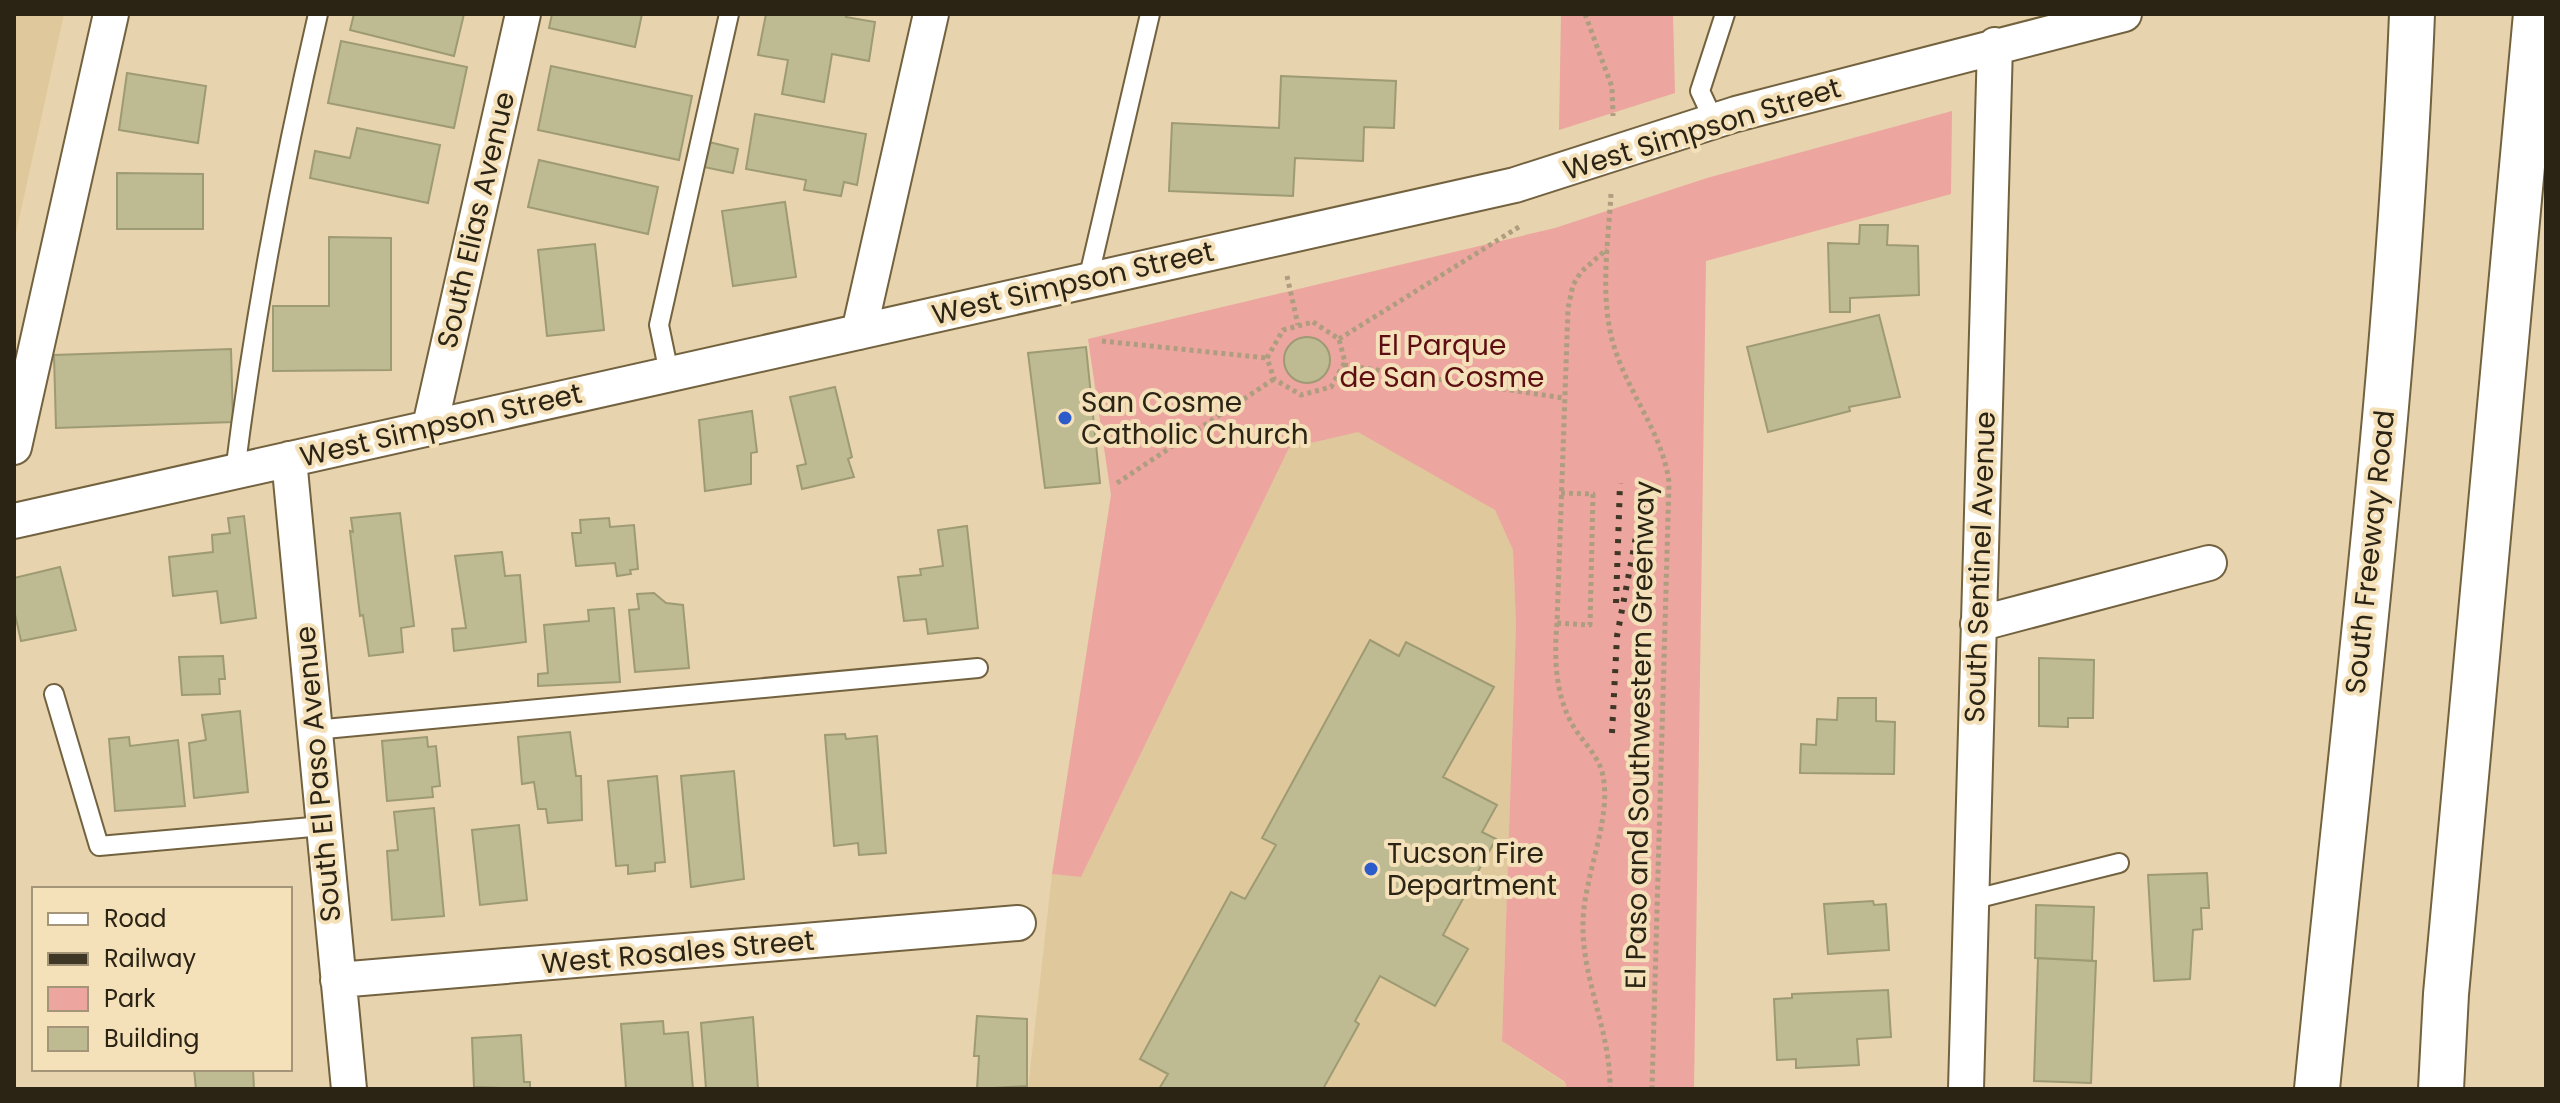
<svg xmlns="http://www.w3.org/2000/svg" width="2560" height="1103" font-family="Poppins,sans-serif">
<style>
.built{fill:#dfc89b}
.green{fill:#eca59f}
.building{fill:#bebb92;stroke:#9e9a73;stroke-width:2}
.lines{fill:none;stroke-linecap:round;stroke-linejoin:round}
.lane-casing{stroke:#73623f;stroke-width:22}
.street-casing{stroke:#73623f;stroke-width:38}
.secondary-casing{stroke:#73623f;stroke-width:48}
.highway-casing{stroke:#73623f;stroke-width:48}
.path{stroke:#ae9e7f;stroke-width:5;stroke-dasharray:4 4;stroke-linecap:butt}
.lane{stroke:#fff;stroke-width:18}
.street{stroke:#fff;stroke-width:34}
.secondary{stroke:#fff;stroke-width:44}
.highway{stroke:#fff;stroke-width:44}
.rail{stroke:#3f3726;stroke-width:6;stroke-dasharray:4 8;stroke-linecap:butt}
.poi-dot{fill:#2c5bca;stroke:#f4e1ba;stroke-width:3}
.labels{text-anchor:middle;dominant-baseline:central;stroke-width:8;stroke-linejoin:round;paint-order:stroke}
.street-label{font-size:28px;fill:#2b2415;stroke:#f4e1ba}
.park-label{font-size:28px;fill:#5e0e13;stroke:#f4e1ba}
.poi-label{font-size:28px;fill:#2b2415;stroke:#f4e1ba;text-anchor:start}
</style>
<rect width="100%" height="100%" fill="#e7d3ad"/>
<path class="built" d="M14,14h50l-50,228z
M1358,431l137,79 18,40 3,74 -14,417 63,42 2,6h-539l24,-215 29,3 208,-429z"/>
<path class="green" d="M1561,14h112l2,79 -116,37z
M1952,111l-1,83 -245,67 -12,828h-127l-2,-7 -63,-41 14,-417 -3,-74 -18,-40 -137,-78 -69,16 -208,429 -29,-3 59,-379 -23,-156 467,-111 152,-50z"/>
<path class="building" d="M354,14h110l-10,42 -104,-26z
M552,14h90l-7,33 -86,-19z
M766,14h81l-1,3 29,5 -6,39 -37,-7 -8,48 -42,-8 6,-34 -30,-5z
M341,41l126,26 -13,61 -126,-25z
M551,66l141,30 -13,64 -141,-30z
M127,73l79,13 -8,57 -79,-13z
M1281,76l115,5 -2,47 -30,-1 -1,34 -68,-3 -2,38 -124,-5 3,-68 107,5z
M755,114l111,20 -9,51 -13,-3 -3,14 -37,-6 2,-10 -60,-11z
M357,128l83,17 -12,58 -118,-25 5,-27 35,7z
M709,142l29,7 -5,24 -29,-6z
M539,160l119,27 -10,47 -120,-27z
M117,173l86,1v55h-86z
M785,202l11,75 -63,9 -11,-75z
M1860,225h28l-1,20 31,1 1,49 -69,3v14h-20l-2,-69 31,1z
M329,237l62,1v132l-118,1v-65h56z
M595,244l9,86 -57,6 -9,-86z
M1879,315l21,82 -51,10 1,4 -82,21 -21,-85z
M1284 360a23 23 0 1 1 46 0a23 23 0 1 1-46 0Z
M1086,347l14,136 -55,5 -17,-135z
M231,349l2,73 -177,6 -2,-73z
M835,387l17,70 -4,2 6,18 -52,12 -5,-23 9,-2 -16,-67z
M752,411l5,41 -6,1v31l-46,7 -6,-71z
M400,513l14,113 -13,2 2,24 -34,4 -6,-41 -3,1 -10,-85 3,1 -2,-14z
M244,516l12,102 -35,5 -4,-32 -44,5 -4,-39 44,-5 -1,-17 18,-2 -2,-15z
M609,518l1,9 24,-2 4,44 -8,1 1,4 -14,2 -2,-13 -39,3 -4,-33h9l-1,-13z
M967,526l11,102 -50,6 -2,-15 -22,2 -6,-44 23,-2 -1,-6 23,-3 -5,-36z
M502,552l3,24 15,-1 6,67 -72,9 -2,-22 14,-1 -11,-72z
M60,567l16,63 -55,11 -7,-31v-32z
M654,593l12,10 17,2 6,63 -54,4 -6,-62 10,-1 -2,-15z
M614,608l6,74 -82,4v-12l10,-1 -4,-48 45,-4 -1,-11z
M1370,640l29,16 7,-14 88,45 -51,90 54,28 -15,27 14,7 -53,96 25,14 -33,57 -55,-30 -25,45 4,3 -36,65h-164l9,-15 -28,-15 91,-167 14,7 31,-54 -14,-7z
M223,656l2,23h-6l1,15 -38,1 -3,-38z
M2039,658l55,2 -1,58h-25v9l-29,-1z
M1838,698h38v23l19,1 -1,52 -94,-1 1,-29 15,1 1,-26 20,1z
M240,711l8,81 -54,6 -5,-55 17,-3 -4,-25z
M570,732l6,44h5l1,44 -34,3 -2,-14h-8l-4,-27 -12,2 -4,-47z
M845,734l1,5 31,-3 9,117 -27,2 -1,-12 -24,3 -9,-111z
M129,737l1,9 48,-6 7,66 -70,5 -6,-72z
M427,737l1,10 8,-1 4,40 -8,1 1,10 -46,4 -5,-60z
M734,771l10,108 -53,8 -10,-111z
M657,776l8,86 -10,1v8l-27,3v-9l-12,1 -8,-85z
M434,808l10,108 -52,4 -5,-69 11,-1 -4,-38z
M519,825l8,75 -47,5 -8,-75z
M2207,873l2,35h-8l1,21 -9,1 -3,49 -36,2 -6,-106z
M1873,901l1,4 12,-1 3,46 -61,4 -4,-50z
M2036,905l58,2 -2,54 -57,-3z
M2038,958l58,3 -5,122 -57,-2z
M1888,990l3,47 -34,2 2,26 -63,3v-9l-19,1 -3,-61 18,-1v-4z
M977,1016l50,3v67l-50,3 2,-33h-5z
M753,1017l5,72h-52l-5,-66z
M663,1021l1,13 24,-2 5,57h-67l-5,-65z
M521,1035l3,47h6v7l-56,-2 -2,-49z
M194,1069h59l1,20h-58z"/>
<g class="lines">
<defs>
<path id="lane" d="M1714,121l-14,-30 25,-77
M1088,280l62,-266
M669,373l-10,-48 70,-311
M235,472c19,-154 48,-307 83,-458
M54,694l45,152 224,-20
M314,730l664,-62
M1971,900l148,-37"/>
<path id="street" d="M859,332l72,-318
M430,426l93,-412
M14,447l97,-433
M289,459l60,630
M14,521l1501,-336 221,-71 388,-100
M1978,624l231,-61
M338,980l680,-57
M1966,1089l29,-1044"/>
<path id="secondary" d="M2317,1089c35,-358 81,-716 95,-1075"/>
<path id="highway" d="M2441,1089l5,-95 90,-980"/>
</defs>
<use href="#lane" class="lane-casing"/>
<use href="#street" class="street-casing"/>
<use href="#secondary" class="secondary-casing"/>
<use href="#highway" class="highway-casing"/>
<path class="path" d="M1585,14l27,73 1,29
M1611,194c-3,52 -13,111 6,161 15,43 46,81 52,127l-17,607
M1287,276l11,49
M1313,322l26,17 6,23 -14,25 -30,8 -27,-16 -7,-21 16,-28z
M1339,339l183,-114
M1102,341l165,17
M1344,365l219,33
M1117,483l157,-104
M1561,493l32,1 -3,131 -33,-2 11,-315 5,-23 8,-13 26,-23
M1557,623c-3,34 -2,70 15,101 10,18 27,31 31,52 9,46 -21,103 -20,151 0,55 28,106 27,162"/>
<use href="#lane" class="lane"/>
<use href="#street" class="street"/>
<use href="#secondary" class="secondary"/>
<use href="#highway" class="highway"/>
<path class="rail" d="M1616,603l4,-120
M1612,733l5,-97 27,-141"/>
</g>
<g class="poi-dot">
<circle cx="1065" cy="418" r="8"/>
<circle cx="1371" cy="869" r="8"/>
</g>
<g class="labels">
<g class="street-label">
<text transform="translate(1702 129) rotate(-17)">West Simpson Street</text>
<text transform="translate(476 220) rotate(-77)">South Elias Avenue</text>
<text transform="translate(1073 283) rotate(-13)">West Simpson Street</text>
<text transform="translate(441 425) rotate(-13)">West Simpson Street</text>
<text transform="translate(2370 552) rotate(-84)">South Freeway Road</text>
<text transform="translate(1980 567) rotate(-88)">South Sentinel Avenue</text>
<text transform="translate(1640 735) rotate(-89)">El Paso and Southwestern Greenway</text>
<text transform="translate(318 774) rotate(-95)">South El Paso Avenue</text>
<text transform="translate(678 952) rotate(-5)">West Rosales Street</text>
</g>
<g class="park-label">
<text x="1442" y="345">El Parque<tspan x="1442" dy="32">de San Cosme</tspan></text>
</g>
<g class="poi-label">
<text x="1081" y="402">San Cosme<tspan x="1081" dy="32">Catholic Church</tspan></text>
<text x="1387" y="853">Tucson Fire<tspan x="1387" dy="32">Department</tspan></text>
</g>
</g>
<rect width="2560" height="1103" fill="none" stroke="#2b2415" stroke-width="32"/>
<rect x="32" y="887" width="260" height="184" fill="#f4e1ba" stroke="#a49578" stroke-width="2"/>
<rect x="48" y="913" width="40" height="12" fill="#ffffff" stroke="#a49578" stroke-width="2"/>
<text x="104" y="927" font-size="24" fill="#2b2415">Road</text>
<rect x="48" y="953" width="40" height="12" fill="#3f3726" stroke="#a49578" stroke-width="2"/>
<text x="104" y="967" font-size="24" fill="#2b2415">Railway</text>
<rect x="48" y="987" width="40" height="24" fill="#eca59f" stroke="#a49578" stroke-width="2"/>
<text x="104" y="1007" font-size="24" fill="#2b2415">Park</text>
<rect x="48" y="1027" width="40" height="24" fill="#bebb92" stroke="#a49578" stroke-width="2"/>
<text x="104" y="1047" font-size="24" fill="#2b2415">Building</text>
</svg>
